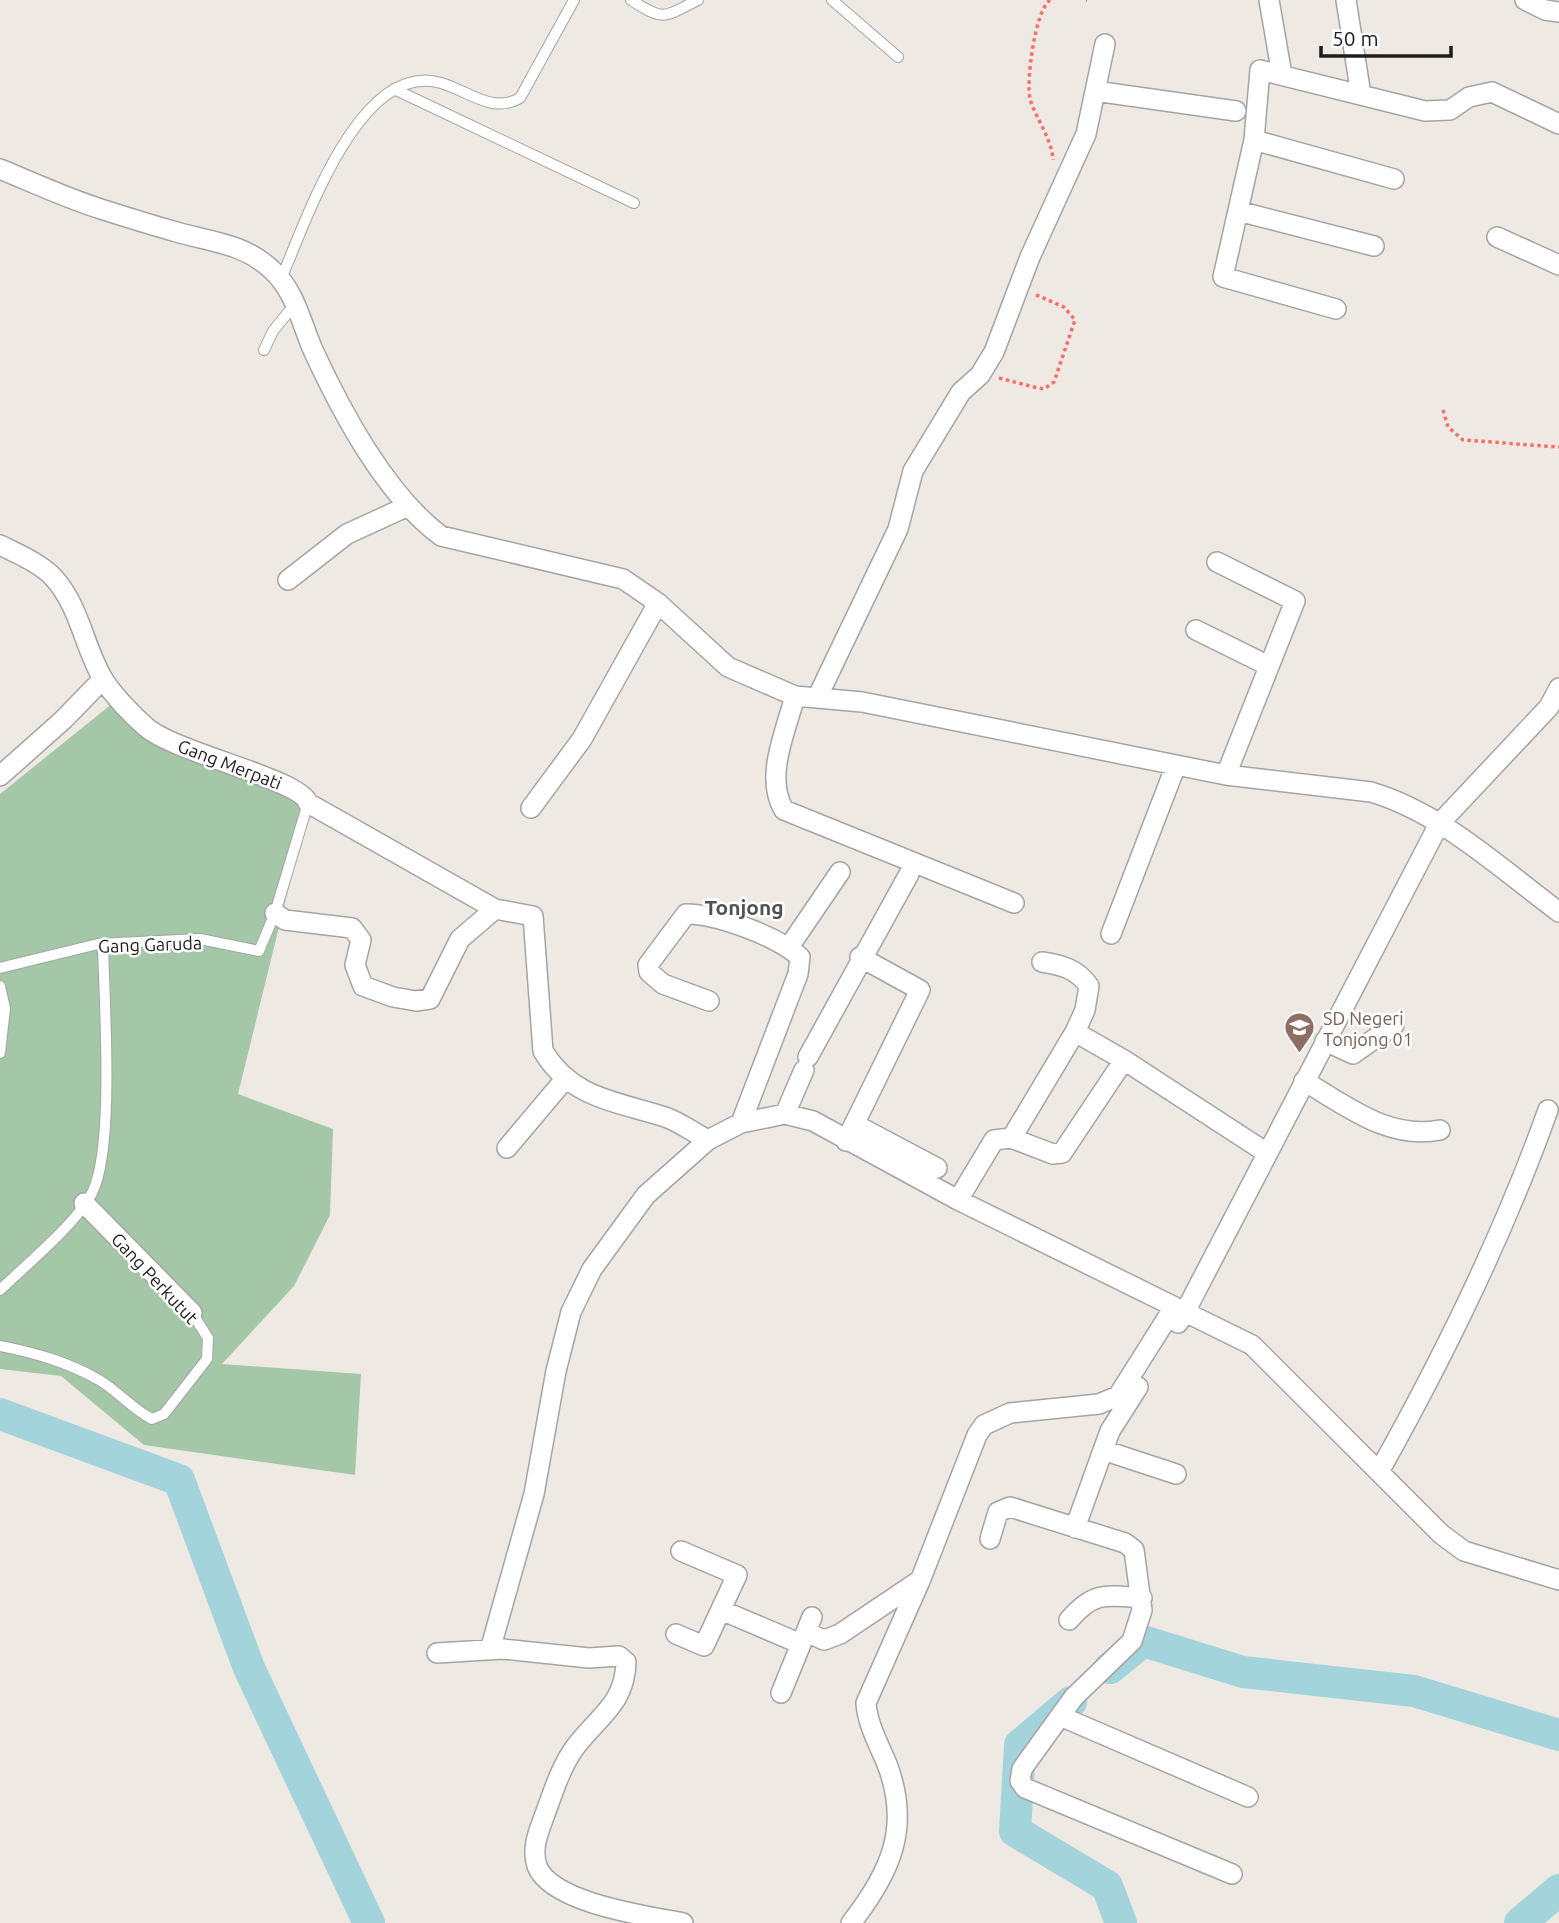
<svg xmlns="http://www.w3.org/2000/svg" width="1559" height="1923" font-family="Ubuntu,sans-serif">
<style>
.cemetery{fill:#a4c7a7}
.lines{fill:none;stroke-linecap:round;stroke-linejoin:round}
.river{stroke:#a3d4dc;stroke-width:32}
.service-casing{stroke:#a4a4a4;stroke-width:12}
.minor-casing{stroke:#a4a4a4;stroke-width:22}
.path{stroke:#f96d6a;stroke-width:3.5;stroke-dasharray:3.5 3.5;stroke-linecap:butt}
.service{stroke:#fff;stroke-width:10}
.minor{stroke:#fff;stroke-width:19}
.labels{text-anchor:middle;dominant-baseline:central;stroke-width:5;stroke-linejoin:round;paint-order:stroke}
.street-label{font-size:18px;fill:#1d1d1d;stroke:#fff}
.education-label{font-size:18px;fill:#785e54;stroke:#fff;text-anchor:start}
.quarter-label{font-size:21px;font-weight:bold;fill:#505050;stroke:#fff}
</style>
<rect width="100%" height="100%" fill="#eeeae3"/>
<path class="cemetery" d="M113,703l196,102 -71,289 95,35 -3,86 -36,71 -72,78 139,10 -6,101 -211,-30 -83,-69 -61,-7v-575z"/>
<g class="lines">
<path class="river" d="M0,1414l179,66 70,188 120,255
M1110,1668l33,-27 100,31 171,19 145,44
M1071,1702l-51,43 -5,86 92,55 14,37
M1520,1923l39,-33"/>
<defs>
<path id="service" d="M631,0c34,22 32,17 67,0
M832,0l66,57
M394,89l240,114
M281,279c24,-55 78,-220 160,-196 28,8 51,31 79,15l54,-98
M264,350l9,-19 22,-27
M0,968l98,-24 102,-5 59,12 16,-38 33,-110
M0,986l5,22 -5,45
M0,1290c26,-25 76,-66 92,-97 23,-45 12,-193 11,-249
M0,1346c35,7 68,16 99,34 19,11 33,29 53,39l12,-5 43,-55 1,-21 -16,-25"/>
<path id="minor" d="M1269,0l13,75
M1346,0l15,95
M1525,0l20,10 14,2
M1095,91l141,20
M1254,140l140,39
M0,169c34,14 68,30 104,41 25,8 51,16 76,23 34,9 66,12 92,37 23,21 29,52 41,80 29,63 72,144 128,186l182,43 35,24 70,64 67,29 67,6 364,73 145,17c71,21 130,77 188,120
M1238,211l136,35
M1497,237l62,28
M1336,309l-113,-32 31,-137 6,-70 165,41 25,-1 19,-13 23,-5 67,32
M0,545c18,9 40,18 54,33 26,29 30,69 49,101 10,16 29,36 43,48 29,26 155,52 162,76l187,106 38,7 10,135c29,48 73,50 122,66 15,5 29,16 43,23
M1217,562l78,39 -69,174
M288,580l59,-46 61,-28
M1196,630l73,36
M795,696c-9,35 -31,81 -11,114l230,93
M817,698l81,-169 15,-58 48,-79 19,-17 14,-23 36,-95 56,-123 19,-90
M0,776l63,-56 40,-41
M531,808l51,-69 76,-136
M275,913l10,7 67,8 9,12 -6,25 8,21 30,11 23,4 14,-2 30,-60 35,-30
M1111,934l65,-169
M789,947l51,-75
M709,1001l-46,-17 -14,-12 -1,-7 38,-51c31,0 91,22 114,43l-2,17 -57,149
M1075,1032l49,28 143,93
M1325,1041l28,13 41,-29
M808,1057l101,-183
M1304,1081c43,25 84,59 136,49
M785,1114l19,-44
M854,1124l83,44
M1011,1138l42,16 9,-1 62,-93
M846,1141l74,-151 -60,-33
M507,1148l59,-70
M958,1200l36,-60 17,-2 3,-4 61,-102 10,-22 4,-24c-12,-17 -27,-21 -47,-24
M84,1203l108,110
M1178,1323l7,-11 67,33 189,189 23,17 95,29
M1103,1450l73,24
M1380,1470c65,-116 123,-234 168,-360
M1075,1528l35,-97 28,-44
M990,1539l8,-27 12,-5 115,36 9,7 8,60 -10,31 -58,56 -52,72 -2,12 5,7 207,86
M721,1610l80,34
M1069,1620c25,-29 37,-25 73,-22
M806,1632l18,8 16,-6 79,-53
M676,1634l28,12 33,-71 -56,-24
M490,1650l44,-156 22,-123 15,-59 21,-43 54,-74 62,-55 33,-17 44,-9 28,7 145,79 227,112 254,-488 110,-117 10,-19
M437,1653l66,-4 86,9 30,-2 7,6c-1,41 -26,53 -50,84 -15,20 -22,44 -31,68 -6,17 -14,33 -8,52 14,37 110,50 146,57
M781,1693l31,-76
M1060,1716l188,81
M851,1923c40,-51 60,-96 36,-159 -8,-19 -20,-41 -21,-61l54,-122 57,-146 7,-10 26,-12 89,-9 19,-8 56,-89"/>
</defs>
<use href="#service" class="service-casing"/>
<use href="#minor" class="minor-casing"/>
<path class="path" d="M1050,0c-15,11 -24,80 -20,99 6,20 22,40 23,61
M1086,0h1
M999,378l39,10 6,1 10,-7 21,-62 -11,-13 -30,-13
M1443,410l5,17 15,13 96,7"/>
<use href="#service" class="service"/>
<use href="#minor" class="minor"/>
</g>
<defs>
<symbol id="school-pin" viewBox="-11 -11 22 30"><path d="M0 17L-7.5 6A9.5 9.5 0 1 1 7.5 6Z" fill="#8d6e63" stroke="#fff"/><path d="M0-5L7-2L0 1L-7-2ZM-4 1L0 2.5L4 1V4Q0 6-4 4Z" fill="#fff"/></symbol>
</defs>
<g fill-rule="evenodd">
<use href="#school-pin" x="1282" y="1010" width="35" height="47"/>
</g>
<g class="labels">
<g class="street-label">
<text transform="translate(230 764) rotate(21)">Gang Merpati</text>
<text transform="translate(150 944) rotate(-2)">Gang Garuda</text>
<text transform="translate(155 1278) rotate(47)">Gang Perkutut</text>
</g>
<g class="education-label">
<text x="1323" y="1018">SD Negeri<tspan x="1323" dy="21">Tonjong 01</tspan></text>
</g>
<g class="quarter-label">
<text x="744" y="907">Tonjong</text>
</g>
</g>
<path d="M1321 46v10h130v-10" fill="none" stroke="#1d1d1d" stroke-width="3.5"/>
<text x="1332" y="46" font-size="21" fill="#1d1d1d" stroke="#ffffff" stroke-width="5" paint-order="stroke">50 m</text>
</svg>
